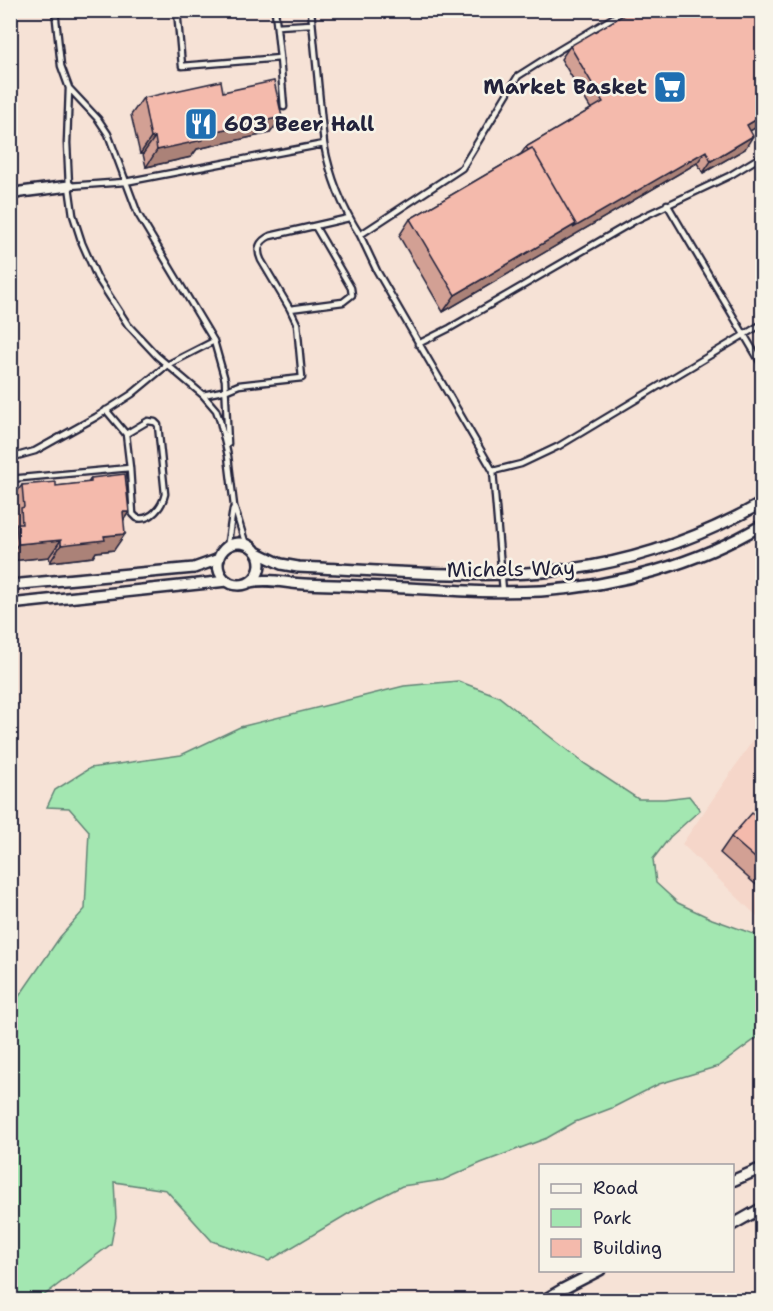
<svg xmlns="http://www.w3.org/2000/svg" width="773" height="1311" font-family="'Shantell Sans',sans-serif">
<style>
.built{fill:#f5d6c9}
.green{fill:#a3e7b1;stroke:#628476;stroke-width:1.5}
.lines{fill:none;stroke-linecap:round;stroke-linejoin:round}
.service-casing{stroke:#22223b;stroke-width:9}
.minor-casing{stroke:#22223b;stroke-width:14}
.service{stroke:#f7f3e8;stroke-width:4.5}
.minor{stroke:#f7f3e8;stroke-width:9}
.wall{fill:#d2a094;stroke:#22223b;stroke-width:1.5}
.shaded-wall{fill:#ab8278;stroke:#22223b;stroke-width:1.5}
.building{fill:#f4baac;stroke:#22223b;stroke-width:1.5}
.labels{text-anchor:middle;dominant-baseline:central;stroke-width:5;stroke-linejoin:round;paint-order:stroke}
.poi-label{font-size:21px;font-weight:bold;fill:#22223b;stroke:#f7f3e8;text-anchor:end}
.street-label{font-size:21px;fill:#22223b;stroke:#f7f3e8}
</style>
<rect width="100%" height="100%" fill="#f6e2d6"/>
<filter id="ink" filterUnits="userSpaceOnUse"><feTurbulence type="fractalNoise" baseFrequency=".0167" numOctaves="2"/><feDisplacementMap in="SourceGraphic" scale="12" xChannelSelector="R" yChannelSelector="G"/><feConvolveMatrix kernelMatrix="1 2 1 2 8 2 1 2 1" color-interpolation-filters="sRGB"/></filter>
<g filter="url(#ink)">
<path class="built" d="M762,727v194l-80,-77z"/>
<path class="green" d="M458,681l40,15 87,68 53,35h26l25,-3 11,14 -30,27 -17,22 3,24 22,20 34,16 50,18v97l-43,32 -60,18 -47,24 -37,14 -28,16 -66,25 -38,17 -41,6 -51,26 -82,49 -57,-20 -46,-51 -52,-8 2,36 -5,26 -73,56h-27v-292l49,-71 25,-28 4,-78 -20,-23 -22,-1 8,-17 35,-22 91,-13 59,-28 164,-41z"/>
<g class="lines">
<defs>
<path id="service" d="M55,10l6,56 8,22 -2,55 2,43 4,29 9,28 15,34 31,48 29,31 46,39 13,15 4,11 8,35 6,50 12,39
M177,10l5,56 98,-8 -5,-48
M311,10l13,134c6,33 18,63 36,91
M277,26l35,-2
M280,58l4,49
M69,88l29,31 10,15 30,80 76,127 11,39 3,64
M69,186l56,-4 199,-38
M667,204l95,161
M290,309l53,-7 9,-7 -1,-7 -36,-62
M418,344l32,-16 186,-108 93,-44 33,-20
M203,395l24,-5 12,-5 63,-7 -5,-54 -7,-15 -29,-49c-5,-11 -2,-19 9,-24l79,-18
M126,434l22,-13 7,1 3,3 7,69c-3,13 -14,27 -28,24l-4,-4 -3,-46
M10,458l25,-7 61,-34 36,-23 35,-29 47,-24
M493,471l28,-7 38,-18 203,-122
M10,479l120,-11 -4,-34 -20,-24
M227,548l6,-39
M503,591l-10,-120 -116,-200 -17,-36 102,-67 56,-92 41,-26 67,-40"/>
<path id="minor" d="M10,195l11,-3 48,-6
M218 564a21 21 0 1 1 42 0a21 21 0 1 1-42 0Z
M256,552l25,12 17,3c93,4 202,15 293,-1 61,-11 118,-33 171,-63
M250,582c18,-4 35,1 54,2 19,1 39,1 59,2 58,2 120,8 178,5 76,-5 156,-27 221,-66
M10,585l184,-17 25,-9
M10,604l217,-23
M732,1181l30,-13
M732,1225l30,-17
M544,1300l19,-11 37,-19"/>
</defs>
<use href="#service" class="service-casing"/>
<use href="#minor" class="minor-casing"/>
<use href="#service" class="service"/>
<use href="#minor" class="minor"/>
</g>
<path class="wall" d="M570,46l180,85 -5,18 -42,24 -6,-10 -254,149 -44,-76 11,-17 111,-65 5,-7 65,-38 -30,-50z
M223,92l59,25 -12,16 -73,16 -6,8 -45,10 -3,-13h-3l-9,-39 12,-17z
M91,478l38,34 -5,7 -10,31 -18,2 -3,5 -43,5 -1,-5 -39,4v-39l2,-2 -2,-19 12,-16 34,1 32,-3z
M762,822v68l-42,-37 11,-16z"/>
<path class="shaded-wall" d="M762,116v8l-24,14 9,-13z
M282,117l-12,16 -73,16 -6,8 -45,10 11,-17 45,-16z
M753,136l-8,13 -42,24 8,-12z
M155,137l-12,17h-3l11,-16z
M706,151l-9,12 -254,149 12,-17 121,-71z
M123,512h6l-12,17z
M125,534l-11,16 -18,2 -3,5 -43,5 11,-17 43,-9z
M61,540l-12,17 -39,4v-5l8,-12z"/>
<path class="building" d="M632,10h130v106l-15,9 6,11 -42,25 -5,-10 -133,77 3,-4 -44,-76 -4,2 -2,-3 77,-45 -33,-56z
M221,81l2,11 51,-11 8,36 -80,17 1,6 -46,10 -2,-13 -4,1 -8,-40z
M532,148l44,76 -121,71 -45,-76z
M125,474l4,38h-6l2,22 -21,2 1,4 -44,5v-5l-43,4 -2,-20h6l-1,-16 3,-1 -2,-22 34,-3v4l35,-4v-4z
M752,813l10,9v42l-31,-27z"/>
</g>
<defs>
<symbol id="supermarket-square" viewBox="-11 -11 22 22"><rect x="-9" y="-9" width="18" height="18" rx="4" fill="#1f6fb2" stroke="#f7f3e8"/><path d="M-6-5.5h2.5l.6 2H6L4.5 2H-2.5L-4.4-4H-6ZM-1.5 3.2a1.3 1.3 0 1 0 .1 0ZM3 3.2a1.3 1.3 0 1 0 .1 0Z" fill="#fff"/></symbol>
<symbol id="restaurant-square" viewBox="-11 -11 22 22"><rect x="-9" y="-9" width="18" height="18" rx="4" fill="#1f6fb2" stroke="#f7f3e8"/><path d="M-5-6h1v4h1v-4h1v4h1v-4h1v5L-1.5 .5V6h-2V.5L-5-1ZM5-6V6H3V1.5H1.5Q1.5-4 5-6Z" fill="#fff"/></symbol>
</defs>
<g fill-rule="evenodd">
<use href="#supermarket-square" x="651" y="68" width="38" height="38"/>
<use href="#restaurant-square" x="182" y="105" width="38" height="38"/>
</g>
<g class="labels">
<g class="poi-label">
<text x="647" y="87">Market Basket</text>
<text x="224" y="124" text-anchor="start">603 Beer Hall</text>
</g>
<g class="street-label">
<text transform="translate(511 569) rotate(-1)">Michels Way</text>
</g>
</g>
<rect width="773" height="1311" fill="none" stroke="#f7f3e8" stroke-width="36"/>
<rect x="18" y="18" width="737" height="1275" fill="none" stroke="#22223b" stroke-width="2" filter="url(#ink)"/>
<rect x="539" y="1164" width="195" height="108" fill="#f7f3e8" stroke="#a29fa3" stroke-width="1.5"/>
<rect x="551" y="1184" width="30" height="9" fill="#f7f3e8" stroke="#a29fa3" stroke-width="1.5"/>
<text x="593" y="1194" font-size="18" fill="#22223b">Road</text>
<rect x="551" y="1209" width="30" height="18" fill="#a3e7b1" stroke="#a29fa3" stroke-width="1.5"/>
<text x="593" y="1224" font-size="18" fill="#22223b">Park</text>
<rect x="551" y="1239" width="30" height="18" fill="#f4baac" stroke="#a29fa3" stroke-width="1.5"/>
<text x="593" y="1254" font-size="18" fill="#22223b">Building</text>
</svg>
